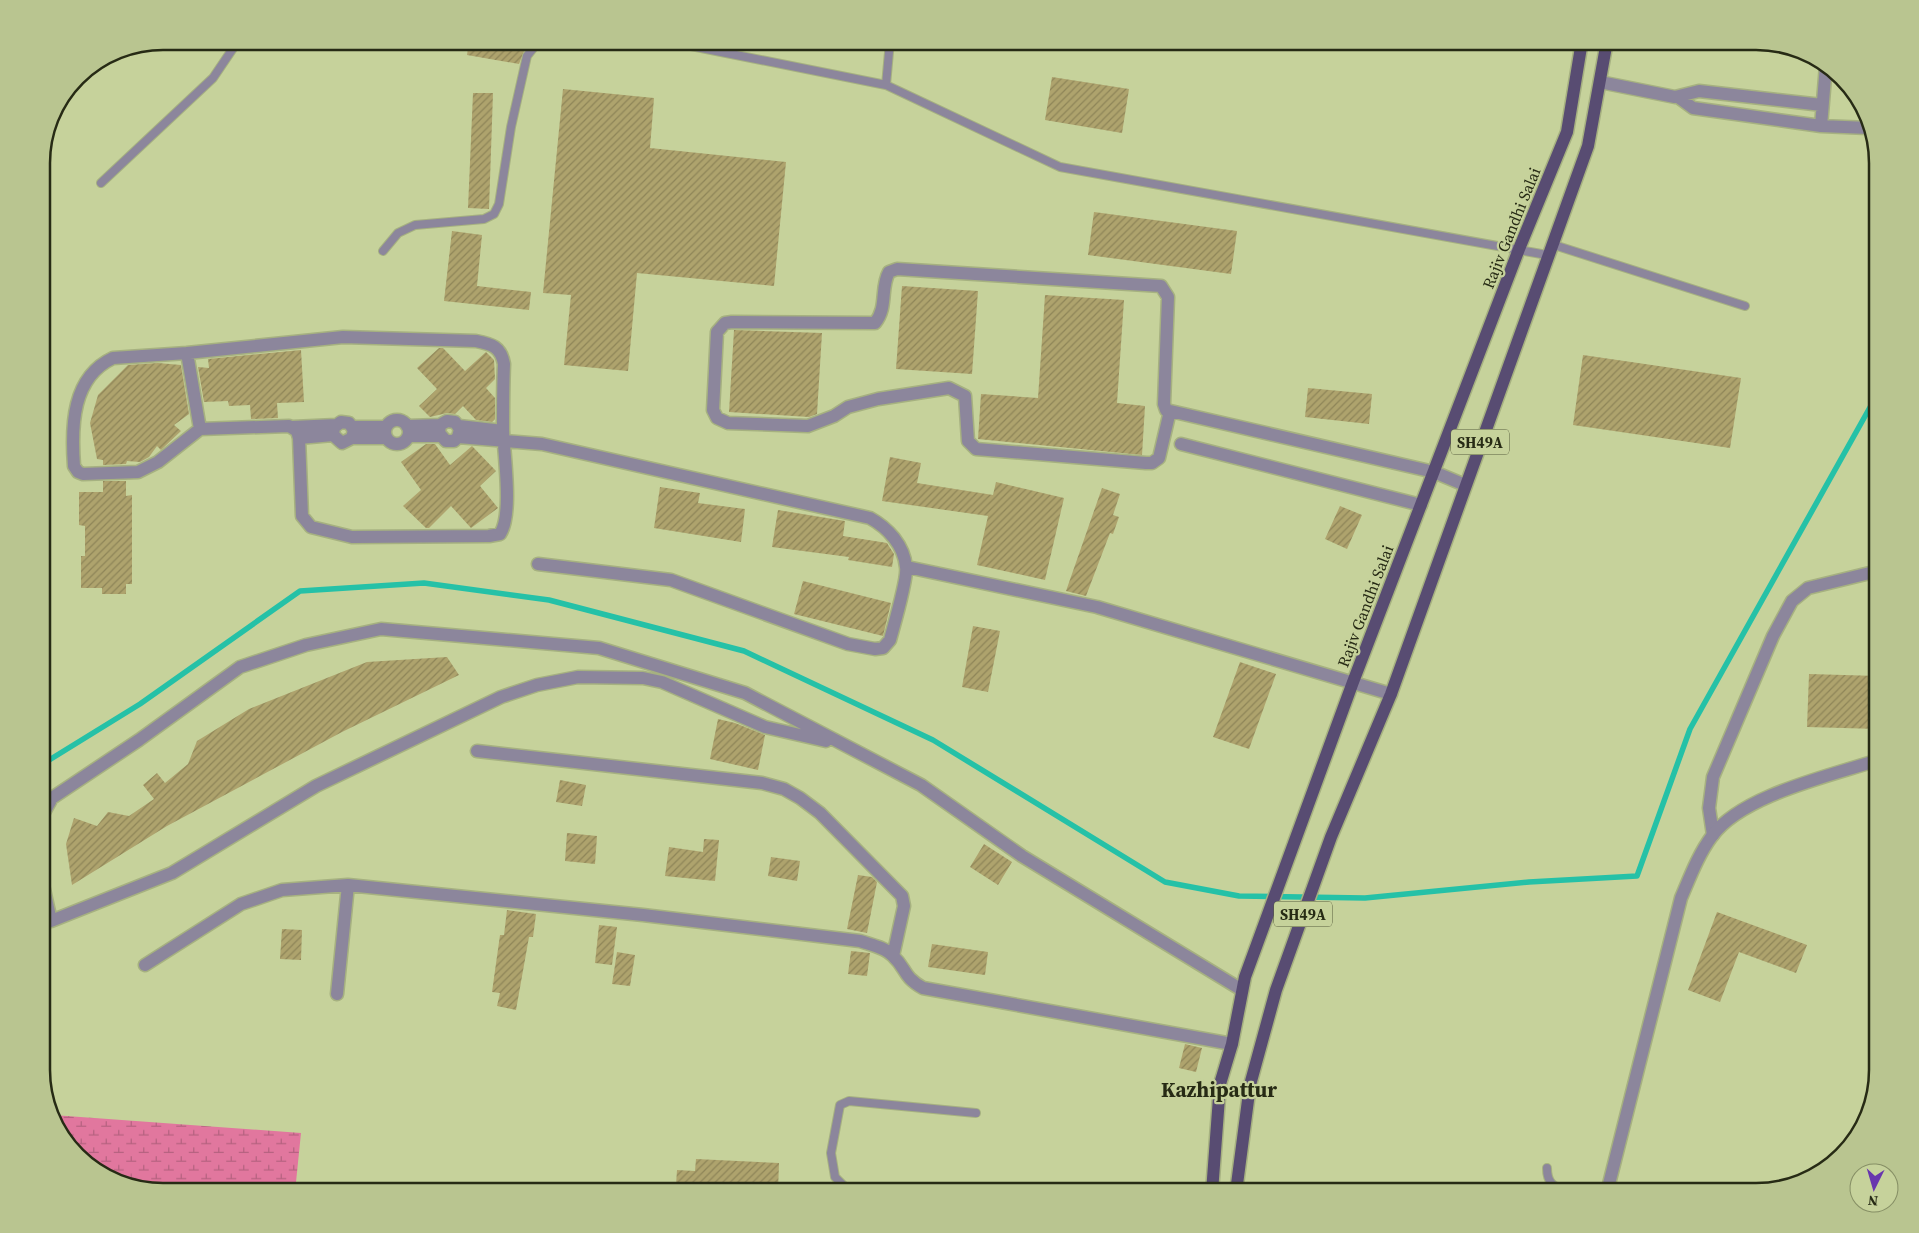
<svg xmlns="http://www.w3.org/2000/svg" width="1919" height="1233" font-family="'Source Serif 4',serif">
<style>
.wetland{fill:url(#wetland-marsh)}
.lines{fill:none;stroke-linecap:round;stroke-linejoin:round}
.stream{stroke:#25c1a7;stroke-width:5.5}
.building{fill:url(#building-hatch)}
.service-casing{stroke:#a6b180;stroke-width:10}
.minor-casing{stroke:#a6b180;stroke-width:15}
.tertiary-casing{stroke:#a6b180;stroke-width:15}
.primary-casing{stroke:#a6b180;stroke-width:15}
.service{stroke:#8c869c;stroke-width:8}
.minor{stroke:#8c869c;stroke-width:12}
.tertiary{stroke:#8c869c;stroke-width:12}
.primary{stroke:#584c72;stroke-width:12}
.labels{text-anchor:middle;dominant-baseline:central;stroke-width:4.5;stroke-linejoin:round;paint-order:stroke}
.shield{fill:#c6d29b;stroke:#575d3d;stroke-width:1}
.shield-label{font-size:15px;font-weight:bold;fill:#272b15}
.street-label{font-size:16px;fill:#272b15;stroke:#c6d29b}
.district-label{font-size:21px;font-weight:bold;fill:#272b15;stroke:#c6d29b}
.rim{fill:none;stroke:#272b15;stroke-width:2.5}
</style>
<defs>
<pattern id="wetland-marsh" width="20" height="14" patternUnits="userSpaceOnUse" patternTransform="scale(1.25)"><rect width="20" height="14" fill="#e1779e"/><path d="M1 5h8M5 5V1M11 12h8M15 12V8" fill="none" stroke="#b66280"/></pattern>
<pattern id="building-hatch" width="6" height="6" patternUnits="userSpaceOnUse" patternTransform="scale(1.25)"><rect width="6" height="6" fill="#aea36d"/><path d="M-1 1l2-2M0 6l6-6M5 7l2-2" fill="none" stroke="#8e8558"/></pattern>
</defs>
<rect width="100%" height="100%" fill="#c6d29b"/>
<path class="wetland" d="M53,1115l248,18 -6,59h-132l-67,-21 -39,-41z"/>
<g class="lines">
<path class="stream" d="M41,765l99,-61 160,-113 124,-8 125,17 195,51 189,89 232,142 74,14 126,2 164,-16 108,-6 53,-147 188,-336"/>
</g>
<path class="building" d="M469,41h59l-9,23 -52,-9z
M1052,77l77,12 -7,44 -77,-13z
M563,89l91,9 -4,50 136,14 -12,124 -137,-13 -9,98 -64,-6 7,-70 -28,-2z
M473,93h20l-4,116 -21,-1z
M1094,212l143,19 -6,43 -143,-19z
M452,231l30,4 -5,51 54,6 -2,18 -85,-9z
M902,286l76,5 -6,83 -76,-5z
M1045,295l79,5 -7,103 28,3 -3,49 -164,-16 3,-45 57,4z
M734,330l88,3 -5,81 -8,3 -80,-5z
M439,348h4l22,23 21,-19 8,8 1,19 -9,9 9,10v21l-3,3 -16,-2 -13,-14 -8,8 -8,-1 -17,4 -11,-11 18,-17 -20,-21z
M301,350l3,52 -27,1 1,15 -27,1 -1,-14 -21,1 -1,-5 -24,1 -6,-35 11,1 -1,-9z
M1583,355l158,23 -11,70 -157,-23z
M158,363l23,2 8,49 -15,11 7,6 -20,19 -4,-4 -8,11 -9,5 -13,-1 -1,3 -23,1v-5l-6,-1 -7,-36 8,-28 30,-30z
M1308,388l64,6 -3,30 -64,-7z
M426,444h9l15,21 22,-19 24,25 -16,15 18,22 -27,20 -20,-22 -22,22h-3l-23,-22 18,-16 -20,-28z
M890,457l31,6 -4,20 76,12 3,-13 68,16 -19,82 -68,-15 11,-49 -106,-15z
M103,481h23v15l6,-1v89h-6v10h-24v-6h-21v-32h4v-30l-6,-1v-33h24z
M660,487l40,6 -2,10 47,6 -4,33 -87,-14z
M1102,488l18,6 -7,21 6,2 -6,17 -3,-1 -24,63 -20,-5z
M1340,506l22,9 -15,34 -22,-10z
M778,510l67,11 -2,15 44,7 7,11 -2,13 -44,-7 1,-3 -77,-10z
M803,581l88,22 -8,33 -89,-22z
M973,626l27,5 -12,61 -26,-5z
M447,657l12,18 -117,57 -175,94 -95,59 -6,-41 8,-26 23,8 11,-14 21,4 25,-17 -11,-14 14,-12 8,10 23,-19 9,-23 52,-32 118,-47z
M1240,662l36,12 -27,75 -36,-12z
M1809,674l69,2v53l-71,-2z
M718,719l17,4 30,12 -7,35 -48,-11z
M560,780l26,5 -4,21 -26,-4z
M567,833l30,3 -2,28 -30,-3z
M704,839l15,1 -4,41 -50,-5 4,-29 34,5z
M984,844l28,18 -14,23 -28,-18z
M771,857l29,4 -3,20 -29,-5z
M858,875l14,2 5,5 -10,51 -20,-4z
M507,910l29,4 -3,23h-4l-13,73 -19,-4 3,-13 -8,-1 8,-57h4z
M1717,912l90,33 -11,28 -57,-21 -19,50 -32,-12z
M599,925l18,2 -5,38 -17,-2z
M282,929l20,1 -1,30 -21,-1z
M932,944l56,8 -3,23 -57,-8z
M851,951l19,2 -3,23 -19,-2z
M617,952l18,3 -5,31 -18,-2z
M1185,1044l17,4 -6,24 -17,-4z
M696,1159l83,4 -1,29 -58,-5v5h-20v-5l-24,-2 1,-15 18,1z"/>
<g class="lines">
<defs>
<path id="service" d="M666,41l220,44 174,82 487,88
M886,85l4,-44
M101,183l112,-105 25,-37
M1551,244l194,62
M383,251l15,-18 17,-8 69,-6 10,-5 5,-10 12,-77 16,-71 12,-15
M1547,1168c0,15 6,18 19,24
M850,1192l-15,-15 -4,-24 9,-48 9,-4 127,12"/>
<path id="minor" d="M1600,82l75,15 24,-6 123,14
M1678,97l15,11 128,18 47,2
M1821,126l5,-61
M187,353l156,-16 133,4c16,3 25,6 28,23 -1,22 -1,44 -1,66 1,25 10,85 -3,104l-11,2 -137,1 -41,-10 -9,-11 -3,-78 -2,-7 -8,-5 -89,3 -42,33 -20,10 -55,2 -5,-2 -4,-6c-3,-40 -2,-89 39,-108l74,-5 13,76
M1170,411l-11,47 -7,5h-6l-170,-14 -8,-8 -3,-45 -16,-8 -71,11 -30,8 -14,9 -26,10 -80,-3 -11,-5 -4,-8 4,-78 8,-9 7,-1 143,1c13,-16 5,-35 14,-51l8,-3 264,17 7,11 -4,107 2,6 268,62 31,13
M385 432a12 12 0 1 1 24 0a12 12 0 1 1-24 0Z
M407,426l33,-1
M459,426l44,5
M293,427l43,-2
M353,427h33
M409,436h31
M458,437l2,-8 -5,-7 -8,-1 -7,4 -1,8 7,8h8l4,-4 84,7 328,74c18,10 34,27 36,49 2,11 -12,58 -16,73l-7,8 -8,1 -27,-5 -177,-64 -133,-16
M299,438l34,-3
M352,438l2,-8 -5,-7 -8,-1 -7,5 -1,8 9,8 10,-5h34
M1181,444l240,61
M907,567l190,40 294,87
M477,751l285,32 22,6 16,9 20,15 82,83 2,10 -11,50
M41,818l11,-20 87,-58 101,-73 66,-22 75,-16 218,19 146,45 176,92 101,71 220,134
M1713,835l-4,-27 4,-31 60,-141 19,-35 16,-13 70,-17
M41,876l10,45 121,-48 144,-87 185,-89 36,-12 41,-8 65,1 19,4 103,45 61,14
M145,965l96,-61 41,-14 66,-5 295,30 217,26c11,4 25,6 33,15 14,13 9,20 30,32l309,56
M337,994l11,-109"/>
<path id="tertiary" d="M1607,1192l74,-294c9,-21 17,-43 31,-62 30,-41 118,-60 166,-76"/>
<path id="primary" d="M1212,1192l8,-108 12,-40 13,-67 108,-295 166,-433 48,-117 15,-91
M1236,1192l14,-107 26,-95 55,-153 60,-143 197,-548 19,-105"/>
</defs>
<use href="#service" class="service-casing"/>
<use href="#minor" class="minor-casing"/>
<use href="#tertiary" class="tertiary-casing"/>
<use href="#primary" class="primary-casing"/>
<use href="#service" class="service"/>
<use href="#minor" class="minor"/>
<use href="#tertiary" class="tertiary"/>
<use href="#primary" class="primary"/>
</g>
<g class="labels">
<g class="shield">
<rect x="1451" y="429.5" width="58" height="25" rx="4"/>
<rect x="1274" y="901.5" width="58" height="25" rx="4"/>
</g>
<g class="shield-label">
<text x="1480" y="442">SH49A</text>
<text x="1303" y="914">SH49A</text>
</g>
<g class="street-label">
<text transform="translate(1511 228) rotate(-68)">Rajiv Gandhi Salai</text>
<text transform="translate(1365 606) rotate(-69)">Rajiv Gandhi Salai</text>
</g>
<g class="district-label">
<text x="1219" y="1089">Kazhipattur</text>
</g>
</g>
<path d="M0 0H1919V1233H0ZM163 50H1756A113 113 0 0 1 1869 163V1070A113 113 0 0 1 1756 1183H163A113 113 0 0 1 50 1070V163A113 113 0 0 1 163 50Z" fill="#b9c590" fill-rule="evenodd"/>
<path class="rim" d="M163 50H1756A113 113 0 0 1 1869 163V1070A113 113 0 0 1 1756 1183H163A113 113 0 0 1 50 1070V163A113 113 0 0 1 163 50Z"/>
<g transform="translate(1874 1188) rotate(185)"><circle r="24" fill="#c6d29b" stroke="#868f65"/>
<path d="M0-4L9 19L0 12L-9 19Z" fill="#6836ae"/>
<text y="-8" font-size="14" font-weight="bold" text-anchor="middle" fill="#272b15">N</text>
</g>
</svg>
